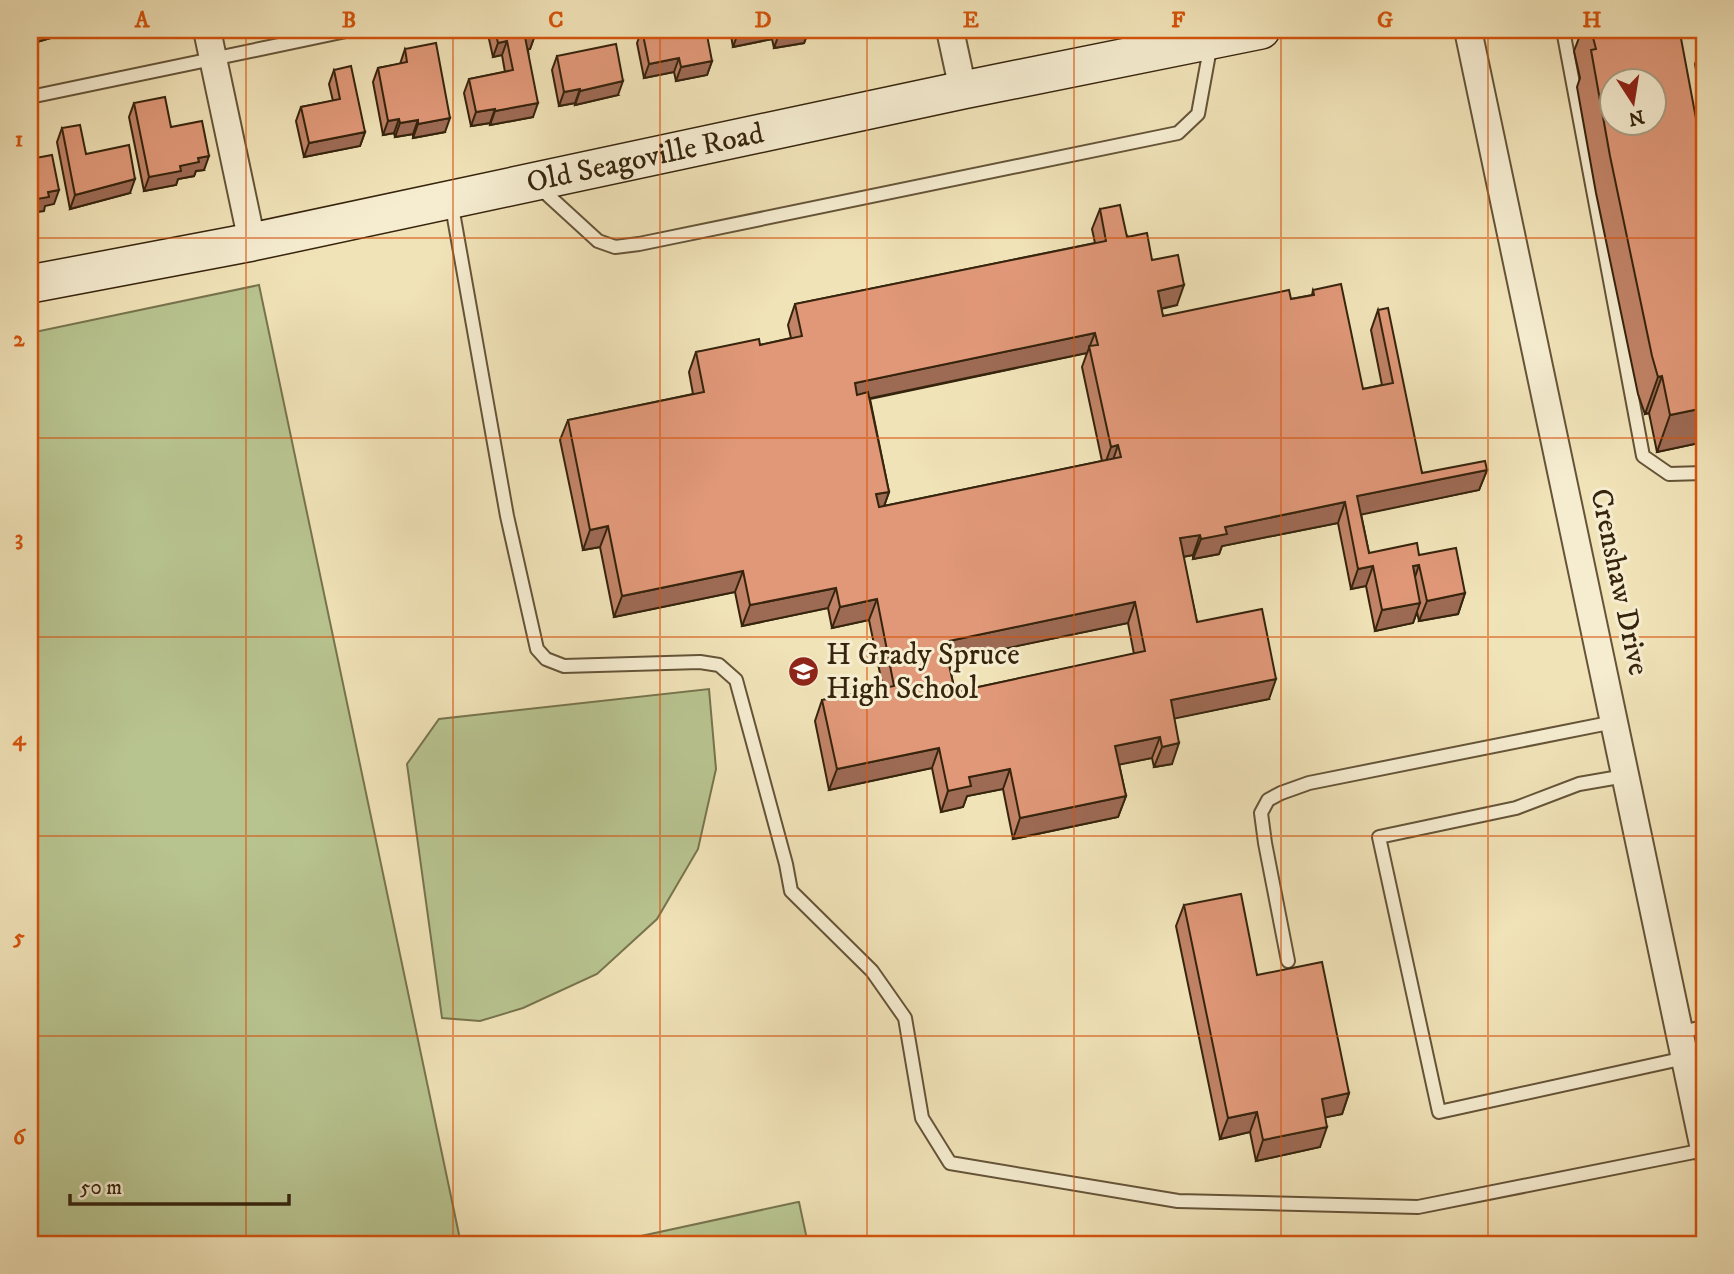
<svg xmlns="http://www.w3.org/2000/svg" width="1734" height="1274" font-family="'IM FELL DW Pica',serif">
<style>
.green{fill:#b8c490;stroke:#77744e;stroke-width:2}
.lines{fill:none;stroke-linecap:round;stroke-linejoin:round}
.lane-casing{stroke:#655438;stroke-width:16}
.street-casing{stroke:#655438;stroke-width:30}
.secondary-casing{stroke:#36240d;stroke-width:40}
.lane{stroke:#f6edd1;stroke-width:12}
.street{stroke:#f6edd1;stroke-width:26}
.secondary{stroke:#f6edd1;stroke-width:37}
.wall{fill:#c18367;stroke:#36240d;stroke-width:2;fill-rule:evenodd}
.shaded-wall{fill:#9d6a54;stroke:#36240d;stroke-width:2}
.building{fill:#e09878;stroke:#36240d;stroke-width:2;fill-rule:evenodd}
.grid{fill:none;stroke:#d6540c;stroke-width:2;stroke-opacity:0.55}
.labels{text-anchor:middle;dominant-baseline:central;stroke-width:6;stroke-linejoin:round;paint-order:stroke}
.street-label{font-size:30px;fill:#36240d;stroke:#f6edd1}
.poi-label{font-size:30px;fill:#36240d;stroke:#f6edd1;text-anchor:start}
.neatline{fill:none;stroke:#d6540c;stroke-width:2.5}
.grid-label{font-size:23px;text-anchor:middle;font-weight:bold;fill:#d6540c}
</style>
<rect width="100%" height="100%" fill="#f1e3b8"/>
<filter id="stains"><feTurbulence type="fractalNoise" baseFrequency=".00286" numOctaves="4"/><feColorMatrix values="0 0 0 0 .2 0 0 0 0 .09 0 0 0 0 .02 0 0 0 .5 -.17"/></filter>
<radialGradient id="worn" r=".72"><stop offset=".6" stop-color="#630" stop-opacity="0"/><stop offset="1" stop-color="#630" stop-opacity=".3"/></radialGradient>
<path class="green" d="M259,285l202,959h-431v-911z
M709,689l7,80 -18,80 -41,70 -60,55 -74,34 -43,13 -38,-3 -35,-254 32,-45z
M799,1202l9,42h-204l194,-42z"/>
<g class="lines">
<defs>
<path id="lane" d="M1563,30l80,426 26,18 35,-1
M30,97l321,-67
M539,187l59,54 17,6 24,-3 539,-111 20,-19 13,-71
M451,201l56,315 30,133 9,10 18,7 136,-4 19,3 17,15 50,184 5,27 81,80 33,47 17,100 28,45 228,38 240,6 286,-57
M1625,776l-46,8 -63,24 -137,29 60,275 246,-54
M1288,961l-23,-118 -4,-30 7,-13 13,-7 28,-10 305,-61
M1680,1032l24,-5"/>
<path id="street" d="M207,30l45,212
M950,30l13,60
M1468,30l236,1119"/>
<g id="secondary">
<path id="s1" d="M30,284l222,-42 711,-152 298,-60"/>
</g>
</defs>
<use href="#lane" class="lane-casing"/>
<use href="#street" class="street-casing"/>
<use href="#secondary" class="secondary-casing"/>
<use href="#lane" class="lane"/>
<use href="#street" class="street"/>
<use href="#secondary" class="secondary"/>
</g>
<path class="wall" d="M34,30h44l-41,12z
M487,30h47l1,5 -5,14h-2l5,68 -43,8v-2l-19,3 -7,-33 5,-14 36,-7 -3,-17 -9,2z
M642,30l70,31 -5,14 -31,6 -2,-9 -30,6 -7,-35z
M730,30h79l-5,13 -30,5 -2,-9 -39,8z
M1582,30h94l28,131v281l-47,10 -8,-39 -4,1 -7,-20 -42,-201 -19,-106 3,-9 -6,-27z
M405,49l40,83 -32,6v-4l-18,3 -1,-4 -11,2 -10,-53 5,-14 22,-4z
M1704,49v52l-2,1 -7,-38 5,-14z
M557,56l61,39 -43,10v-2l-16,3 -7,-36z
M334,70l31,62 -5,14 -56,11 -8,-36 5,-14 32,-6 -4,-17z
M134,103l37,24 33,43 -8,1 -2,5 -16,3 -2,6 -32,6 -15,-74z
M62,128l24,26 44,39 -60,16 -13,-67z
M1100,209l52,51 25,45 -16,4 2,7 128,-17 21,-4 1,-5 50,99 19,-4 -11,-55 7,-20 44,163 65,-3 -8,20 -118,24 8,39 50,2 46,38 -7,21 -39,7 -2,-9 -4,11 -38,8 -9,-45 -15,3 -13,-66 -116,23 -3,8 -26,5v-4l-10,2 14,65 72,77 -95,19 -2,46 -18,3 -2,-9 -33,6 7,32 -8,21 -105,22 -10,-50 -36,7 -4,11 -22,5 -9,-44 -103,22 -14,-69 7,-21 61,-12 -14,-68 -37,8 -4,-20 -86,18 -7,-34 -121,25 -14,-70 -17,3 -23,-110 8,-20 125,-26 -4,-22 7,-20 64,-7 31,-7 -3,-13 7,-21 300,-61 -3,-14zM1087,353l-5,14 20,94 -218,45 5,-14 -19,-93zM1128,623l6,31 -179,38 -7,-32z
M1184,905l73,70 92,118 -7,21 -17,3 -5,30 -64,14 -6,-29 -30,7 -44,-213z"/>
<path class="shaded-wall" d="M41,30h37l-41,12z
M755,30h21l-4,9 -39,8 5,-14z
M803,30h6l-5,13 -30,5 5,-14z
M834,30h27l-29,6z
M535,35l-5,14 -10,2 5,-14z
M507,41l-5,14 -9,2 5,-14z
M679,58l-5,14 -30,6 5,-14z
M712,61l-5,14 -31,6 5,-14z
M623,81l-5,14 -43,10 5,-14z
M580,89l-5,14 -16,3 5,-14z
M538,103l-5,14 -43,8 5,-14z
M495,109l-5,14 -19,3 5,-14z
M450,118l-5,14 -32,6 5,-14z
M399,119l-5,14 -11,2 5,-14z
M418,120l-5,14 -18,3 5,-14z
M365,132l-5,14 -56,11 5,-14z
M209,156l-5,14 -8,1 -2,5 -16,3 -2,6 -32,6 5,-14 31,-11 18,-8z
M135,179l-5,14 -60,16 5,-14z
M59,190l-5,14 -9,2 -1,5 -14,2 1,-13 17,-8z
M1184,285l-7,20 -27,6 8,-20z
M1095,333l-8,20 -240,50 8,-20z
M1662,376l-13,37 -4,1 13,-37z
M1704,408v34l-47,10 13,-37z
M1118,445l-7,21 -7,1 7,-20z
M1487,470l-8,20 -129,27 7,-21z
M889,492l-7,20 -13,3 7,-21z
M1345,502l-7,21 -116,23 -3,8 -26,5 8,-20 24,-12z
M608,526l-8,21 -17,3 7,-20z
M1200,535l-7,20 -21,4 8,-21z
M1419,565l-7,21 1,-20z
M1373,566l-7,20 -15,3 7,-20z
M743,571l-8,21 -121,25 8,-21z
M836,588l-8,20 -86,18 8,-21z
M1465,593l-7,21 -39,7 8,-20z
M877,599l-8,21 -37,8 8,-21z
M1135,602l-7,21 -192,40 8,-21z
M1420,603l-7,20 -38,8 7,-21z
M1276,679l-7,20 -106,22 8,-21z
M1160,737l-8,21 -44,9 7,-21z
M1179,743l-7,21 -18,3 8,-20z
M939,748l-7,20 -103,22 8,-21z
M1010,769l-7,20 -36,7 -4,11 -22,5 7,-21 21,-14z
M1126,796l-8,21 -105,22 7,-21z
M1349,1093l-7,21 -28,6 8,-21z
M1257,1112l-7,20 -30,7 8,-21z
M1327,1127l-7,20 -64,14 7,-21z"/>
<path class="building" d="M495,30h39l1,5 -10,2 13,66 -43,8v-2l-19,3 -7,-33 44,-9 -6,-29 -9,2z
M642,30h64l6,31 -31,6 -2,-9 -30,6z
M737,30h18l-17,3z
M778,30h25l-24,4z
M1591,30h85l1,3h3l24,128v247l-34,7 -8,-39 -4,1 -6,-21 -42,-200 -19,-106 5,-1zM1612,80h42v42h-42z
M436,43l14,75 -32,6v-4l-18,3 -1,-4 -11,2 -10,-53 29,-6 -2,-13z
M616,44l7,37 -43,10v-2l-16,3 -7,-36z
M1704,49v23l-4,-22z
M351,66l14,66 -56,11 -8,-36 39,-8 -6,-29z
M165,97l6,30 31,-6 7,35 -11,2 1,4 -19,4 1,5 -32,6 -15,-74z
M80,125l6,29 43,-9 6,34 -60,16 -13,-67z
M52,155l7,35 -11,2 1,5 -18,3v5l-1,1v-47z
M1120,205l7,32 20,-4 5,27 26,-5 6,30 -26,6 5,25 126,-26 2,9 23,-4 -1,-5 28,-6 22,105 30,-6 -15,-73 10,-2 34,165 63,-12 2,9 -130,26 12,57 48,-10 2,12 37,-7 9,45 -38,8 -8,-36 -6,1 7,37 -38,7 -9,-44 -15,3 -13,-67 -120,25 2,7 -26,5 -1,-4 -20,3 17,84 65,-13 14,70 -105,21 8,43 -17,4 -2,-10 -45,9 11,50 -106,22 -10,-49 -41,8 2,9 -23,5 -9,-43 -102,21 -15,-69 72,-14 -17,-87 -37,8 -4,-19 -86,17 -7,-34 -121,25 -14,-70 -18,4 -22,-110 136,-28 -8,-40 63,-13 1,6 42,-9 -7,-32 311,-63 -6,-32zM1095,333l3,12 -9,1 22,101 7,-2 3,12 -242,50 -3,-13 13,-2 -21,-100 -11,3 -2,-12zM1135,602l10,49 -190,41 -11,-50z
M1241,894l16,81 65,-13 27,131 -27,6 5,28 -64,13 -6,-28 -29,6 -44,-213z"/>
<path class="grid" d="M246,30v1214M453,30v1214M660,30v1214M867,30v1214M1074,30v1214M1281,30v1214M1488,30v1214M30,238h1674M30,438h1674M30,637h1674M30,836h1674M30,1036h1674"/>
<defs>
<symbol id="school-disc" viewBox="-11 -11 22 22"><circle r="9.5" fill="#8f2418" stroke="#f6edd1"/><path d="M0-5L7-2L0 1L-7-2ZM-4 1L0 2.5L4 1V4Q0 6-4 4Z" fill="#fff"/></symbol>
</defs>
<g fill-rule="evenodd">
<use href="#school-disc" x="786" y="654" width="35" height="35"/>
</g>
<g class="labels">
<g class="street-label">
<text stroke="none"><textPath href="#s1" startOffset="628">Old Seagoville Road</textPath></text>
<text transform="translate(1619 582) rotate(78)">Crenshaw Drive</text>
</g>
<g class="poi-label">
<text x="826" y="655">H Grady Spruce<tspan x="826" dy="34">High School</tspan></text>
</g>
</g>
<rect width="1734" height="1274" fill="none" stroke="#f1e3b8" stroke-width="77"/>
<g transform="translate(1633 102) rotate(168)"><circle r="33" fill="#f6edd1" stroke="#a99d83" stroke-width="2"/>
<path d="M0-5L12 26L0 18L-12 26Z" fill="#8f2418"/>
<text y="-10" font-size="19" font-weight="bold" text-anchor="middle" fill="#36240d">N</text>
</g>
<path d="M70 1194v10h219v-10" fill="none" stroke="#36240d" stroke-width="3.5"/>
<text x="80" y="1194" font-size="21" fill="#36240d" stroke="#f6edd1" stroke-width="5" paint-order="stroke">50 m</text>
<rect x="38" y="38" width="1658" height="1198" class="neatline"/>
<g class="grid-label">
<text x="142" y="27">A</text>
<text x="349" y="27">B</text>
<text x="556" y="27">C</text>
<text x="763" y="27">D</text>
<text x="971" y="27">E</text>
<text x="1178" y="27">F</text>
<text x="1385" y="27">G</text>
<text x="1592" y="27">H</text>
<text x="19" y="146">1</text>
<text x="19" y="346">2</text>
<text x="19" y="545">3</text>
<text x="19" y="745">4</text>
<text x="19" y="944">5</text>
<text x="19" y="1144">6</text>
</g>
<rect width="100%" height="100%" filter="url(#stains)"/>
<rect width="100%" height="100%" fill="url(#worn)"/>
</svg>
